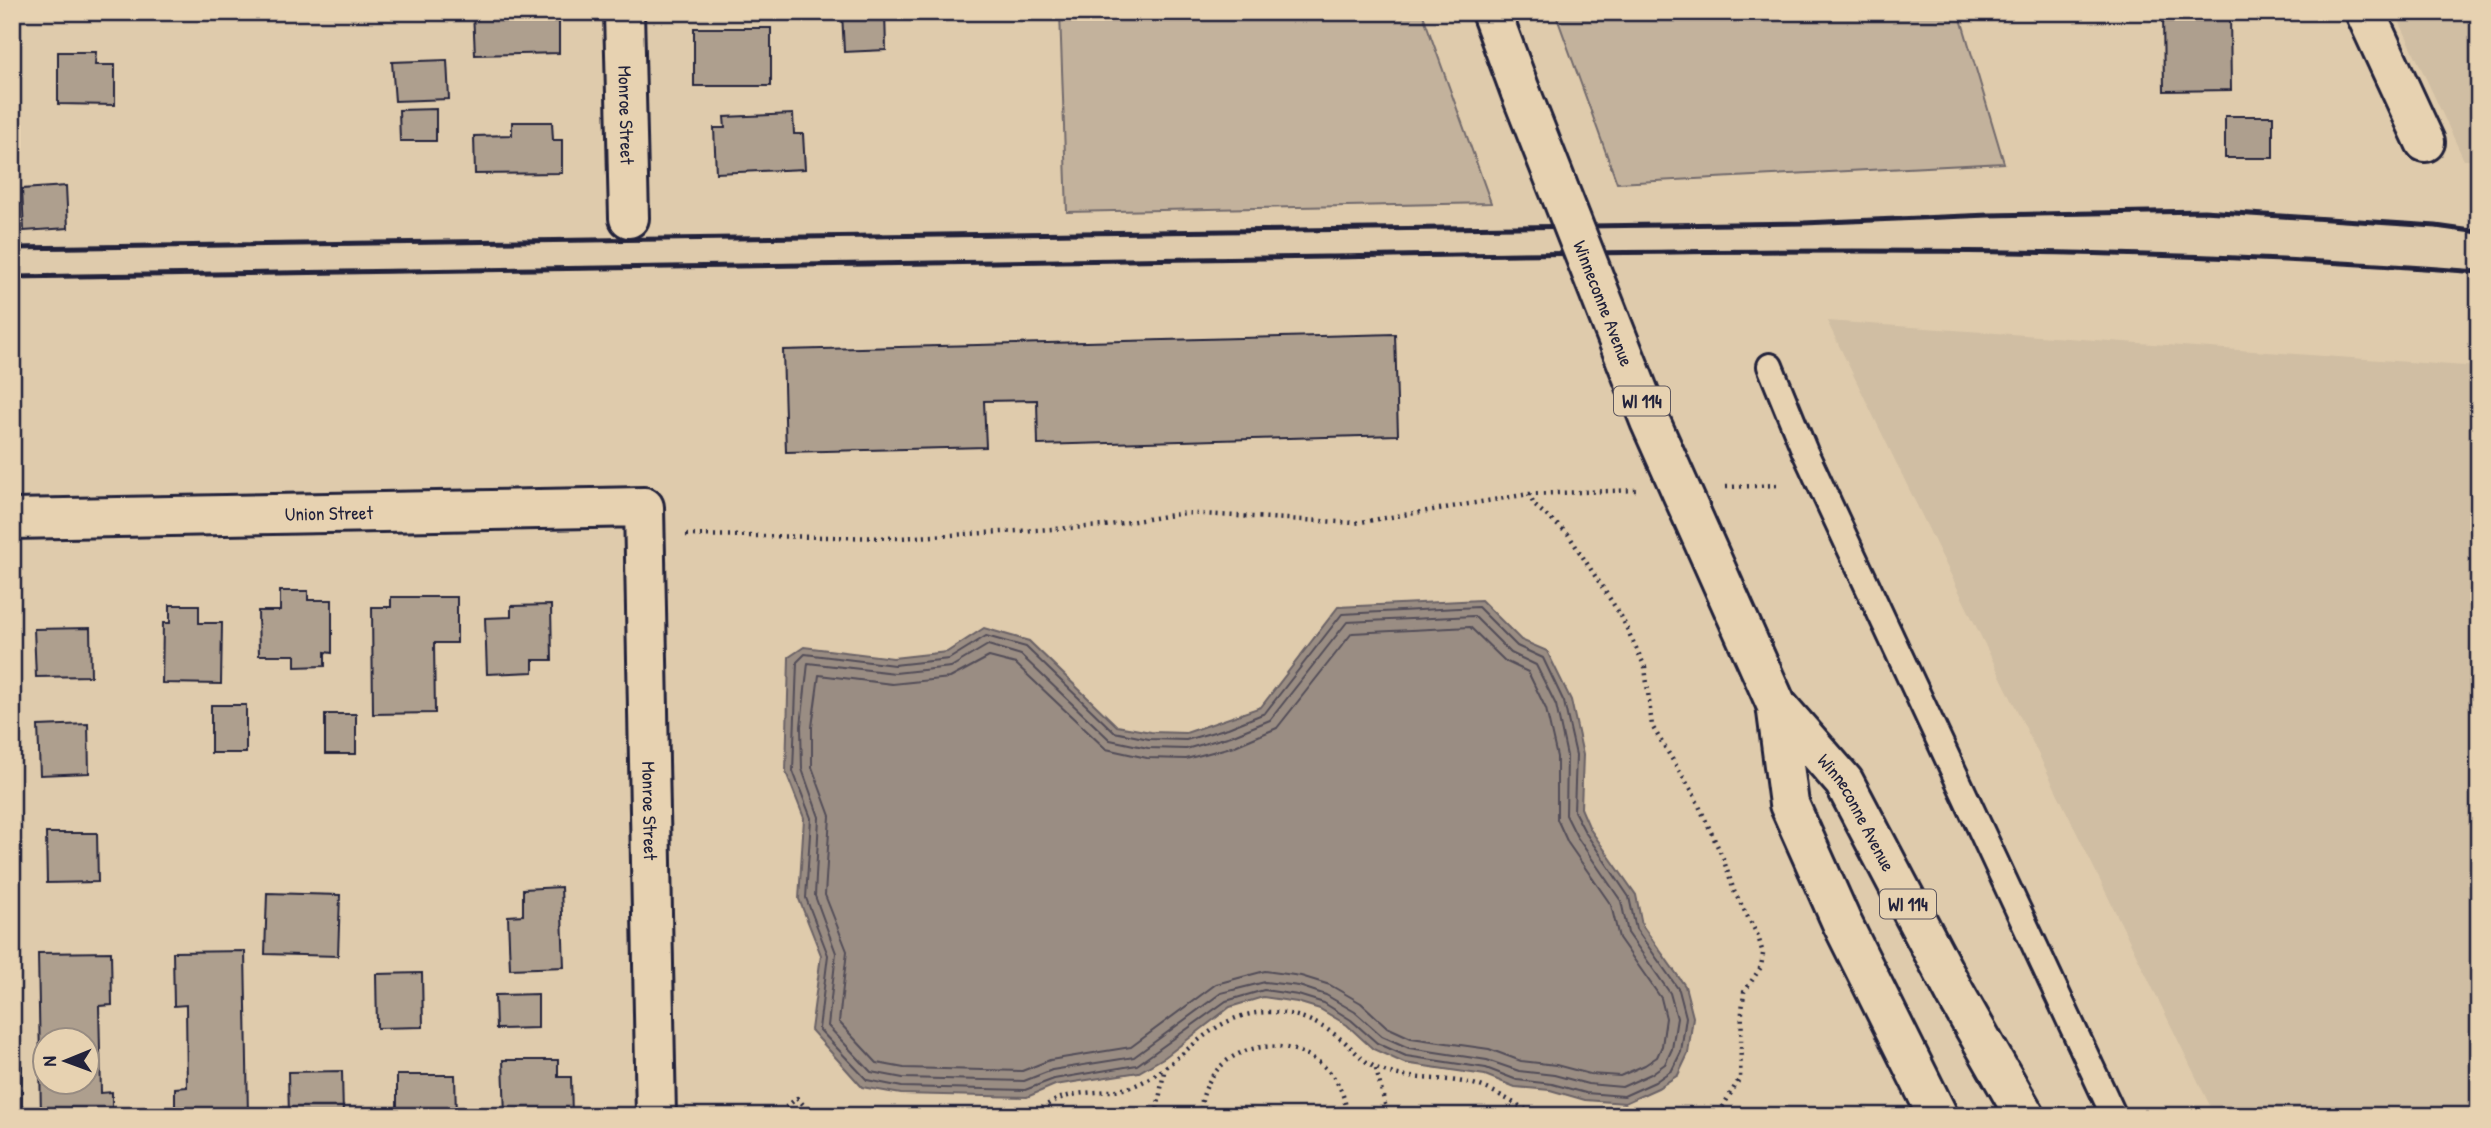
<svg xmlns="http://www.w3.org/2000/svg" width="2491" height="1128" font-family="'Patrick Hand',sans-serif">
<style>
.built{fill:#d0bea3}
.green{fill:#c3b29c;stroke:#726a6c;stroke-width:2}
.water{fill:#9a8d83;stroke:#6a6266;stroke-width:2}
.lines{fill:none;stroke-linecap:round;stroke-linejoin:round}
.shore{stroke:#524d58;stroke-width:2}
.building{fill:#ae9f8e;stroke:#22223b;stroke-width:2;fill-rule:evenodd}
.lane-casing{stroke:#22223b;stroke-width:30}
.street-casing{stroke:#22223b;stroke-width:44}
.primary-casing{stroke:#22223b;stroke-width:44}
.path{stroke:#22223b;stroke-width:4.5;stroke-dasharray:2 5;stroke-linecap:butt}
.lane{stroke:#e7d2b1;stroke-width:24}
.street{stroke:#e7d2b1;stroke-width:38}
.primary{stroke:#e7d2b1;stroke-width:38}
.rail{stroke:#22223b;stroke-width:5}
.primary-bridge-casing{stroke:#22223b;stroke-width:44;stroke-linecap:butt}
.primary-bridge{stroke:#e7d2b1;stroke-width:38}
.labels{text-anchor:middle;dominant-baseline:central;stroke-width:6;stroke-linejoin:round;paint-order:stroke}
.shield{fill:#e7d2b1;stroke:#5d575e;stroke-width:2}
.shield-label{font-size:18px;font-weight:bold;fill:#22223b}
.street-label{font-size:19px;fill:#22223b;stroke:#e7d2b1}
</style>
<rect width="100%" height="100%" fill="#dfcbac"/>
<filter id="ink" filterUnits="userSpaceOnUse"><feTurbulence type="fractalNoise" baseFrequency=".0143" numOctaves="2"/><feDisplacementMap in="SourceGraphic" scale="14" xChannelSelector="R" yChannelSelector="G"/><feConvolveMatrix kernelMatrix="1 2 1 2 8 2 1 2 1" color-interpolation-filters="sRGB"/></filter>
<g filter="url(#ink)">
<path class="built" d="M2395,12h84v148h-15z
M1827,321l652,46v749h-264z"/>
<path class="green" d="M1060,12h362l69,191 -424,9z
M1555,12h404l45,151 -387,20z"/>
<path class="water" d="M1481,600l40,40 26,11 24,49 12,55 -2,53 9,21 46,66 6,30 43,61 8,31 -5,37 -10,21 -20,13 -33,15 -40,-3 -35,-10 -35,-3 -30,-12 -81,-12 -31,-14 -26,-24 -27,-16 -23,-7 -34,-5 -33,10 -65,50 -26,15 -84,13 -28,12 -126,-3 -39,-7 -51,-57 10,-75 -22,-56 5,-81 -18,-46 3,-115 15,-10 89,11 54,-6 37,-24 45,13 88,85 34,6 35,1 75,-26 77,-100z"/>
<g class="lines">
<path class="shore" d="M1478,607l39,39 26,12 21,44 12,53 -2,56 11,21 44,65 7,32 43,61 7,27 -5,35 -9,18 -17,12 -31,14 -38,-3 -34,-9 -35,-4 -31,-12 -80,-12 -29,-13 -26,-23 -27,-17 -26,-8 -34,-5 -38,11 -89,64 -83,14 -29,11 -123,-3 -35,-7 -48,-51 9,-74 -22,-57 5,-80 -18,-47 4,-109 8,-8 89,11 55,-6 37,-23 40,11 88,85 35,7 37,1 42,-12 37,-15 77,-99z
M1474,616l37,37 25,12 20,40 11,51 -1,59 11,22 44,64 7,32 42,60 7,25 -5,31 -7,15 -14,10 -29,13 -34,-3 -34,-9 -35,-4 -32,-11 -78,-12 -27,-12 -27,-24 -29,-17 -27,-9 -34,-4 -44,11 -87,64 -82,13 -28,11 -121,-3 -32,-6 -43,-46 8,-73 -21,-57 4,-79 -17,-48 -1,-43 7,-63 87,10 56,-6 37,-22 33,10 89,85 38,8 38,1 45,-13 39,-16 77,-98z
M1470,627l35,34 23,11 18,37 11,48v62l11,24 43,62 8,33 42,60 5,20 -4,28 -5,11 -12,8 -25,11 -30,-2 -34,-9 -35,-4 -32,-12 -78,-11 -24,-11 -26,-24 -31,-18 -29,-9 -36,-5 -49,13 -85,63 -81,13 -28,11 -118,-3 -27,-5 -38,-41 8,-71 -22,-56 5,-79 -18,-49v-40l7,-52 73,9 58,-6 39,-21 27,7 90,85 41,9 39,1 49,-13 42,-18 75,-95z"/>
</g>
<path class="building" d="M473,12h73v8h13v33l-84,2z
M842,12h43l1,38 -42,2z
M2163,12h67l1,78 -67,1z
M694,28h77v58h-77z
M58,52h38l-1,13h20v40l-57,-1z
M447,60l2,39 -54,2 -3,-39z
M436,109v32h-36l-1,-31z
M793,114l1,20h9l2,35 -89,4 -2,-45h11l-1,-11z
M2225,116h48v42h-48z
M512,122h40l1,18h9v33l-87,1 -1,-38 38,-1z
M66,186l2,42 -44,3 -2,-42z
M1395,334l3,101 -360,10 -1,-45 -53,1 2,46 -200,5 -3,-102z
M280,591h28v9h24v53l-7,-1v14l-30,1v-12h-36l-1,-44h22z
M391,597h66v46h-23l1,70 -62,1 -1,-107h19z
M170,605h29v18h23l-1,61 -59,-1 1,-60h7z
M551,605l1,55h-19v12l-46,2 -2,-56 26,-1v-11z
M90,628l1,48 -55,1 -2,-48z
M211,705h35v48h-35z
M325,714h31v40h-31z
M88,724l1,49 -49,2 -2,-49z
M46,833h51l1,49 -51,1z
M561,887l3,80 -54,2 -2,-53 15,-1v-26z
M267,893l73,2 -2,61 -73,-2z
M245,951l3,165h-73v-28l12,-1 -1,-82 -12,1 -1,-54z
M111,952l1,53 -13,1 2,87 11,-1v24h-71l-3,-163zM46,1040h42v42h-42z
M422,973l1,54 -46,1 -1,-54z
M538,994v34l-42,1 -1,-34z
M503,1060h55v17h13l1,39h-67z
M12,1066h10v42h-9v8h-1z
M342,1071l1,45h-54l-1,-44z
M397,1075h58l1,41h-59z"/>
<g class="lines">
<defs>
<path id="lane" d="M1770,366l35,86 309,664"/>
<g id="street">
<path id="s1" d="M624,12l5,206"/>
<path d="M2365,12l60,130"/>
<path id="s2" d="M12,519l632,-12 12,609"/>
</g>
<g id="primary">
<path d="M1491,12l30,81"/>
<path id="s3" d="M1776,704l68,78 112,213 69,121"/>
<path d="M1776,704l13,100 53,119 96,193"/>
</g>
</defs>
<use href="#lane" class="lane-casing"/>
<use href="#street" class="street-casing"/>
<use href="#primary" class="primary-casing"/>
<path class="path" d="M1726,487l54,-2
M1529,494l5,11 34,29 53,82 24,51 7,59 42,69 29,63 11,33 24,45 5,18 -2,13 -17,25 -2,19 -2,67 -23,38
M686,535l213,3 205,-12 81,-13 170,10 174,-29 108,-4
M1376,1069l12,47
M775,1116l22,-18 17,18
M1030,1116c11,-8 25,-17 38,-20 22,-6 47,-2 68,-11 39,-17 65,-57 106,-69 40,-11 73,2 104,27 10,9 20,21 33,26 31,13 62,7 94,15 24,6 44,23 67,32
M1156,1116l8,-44
M1200,1116c4,-95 141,-90 147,0"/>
<use href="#lane" class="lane"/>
<use href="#street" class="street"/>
<use href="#primary" class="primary"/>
<path class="rail" d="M12,248l1792,-25 185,-8 215,-4 232,15 43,6
M12,277c438,-7 876,-13 1314,-20 384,-6 769,-15 1153,15"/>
<defs>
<g id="primary-bridge">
<path id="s4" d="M1521,93l129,328 126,283"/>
</g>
</defs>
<use href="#primary-bridge" class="primary-bridge-casing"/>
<use href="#primary-bridge" class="primary-bridge"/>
</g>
</g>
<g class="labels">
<g class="shield">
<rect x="1614" y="386.5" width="56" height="29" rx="5"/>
<rect x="1880" y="889.5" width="56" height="29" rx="5"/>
</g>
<g class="shield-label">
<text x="1642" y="401">WI 114</text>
<text x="1908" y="904">WI 114</text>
</g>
<g class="street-label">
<text stroke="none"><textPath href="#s1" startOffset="103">Monroe Street</textPath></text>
<text stroke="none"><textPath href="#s4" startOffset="226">Winneconne Avenue</textPath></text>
<text stroke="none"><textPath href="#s2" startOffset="317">Union Street</textPath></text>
<text stroke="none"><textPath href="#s2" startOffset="936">Monroe Street</textPath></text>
<text stroke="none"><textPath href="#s3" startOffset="136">Winneconne Avenue</textPath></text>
</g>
</g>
<rect width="2491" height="1128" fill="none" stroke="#e7d2b1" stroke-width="42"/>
<rect x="21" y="21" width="2449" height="1086" fill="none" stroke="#22223b" stroke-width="2.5" filter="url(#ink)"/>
<g transform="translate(66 1061) rotate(269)"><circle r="33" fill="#e7d2b1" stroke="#988c82" stroke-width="2"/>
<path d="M0-5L12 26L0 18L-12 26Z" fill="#22223b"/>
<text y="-10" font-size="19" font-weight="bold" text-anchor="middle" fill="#22223b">N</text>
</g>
</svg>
